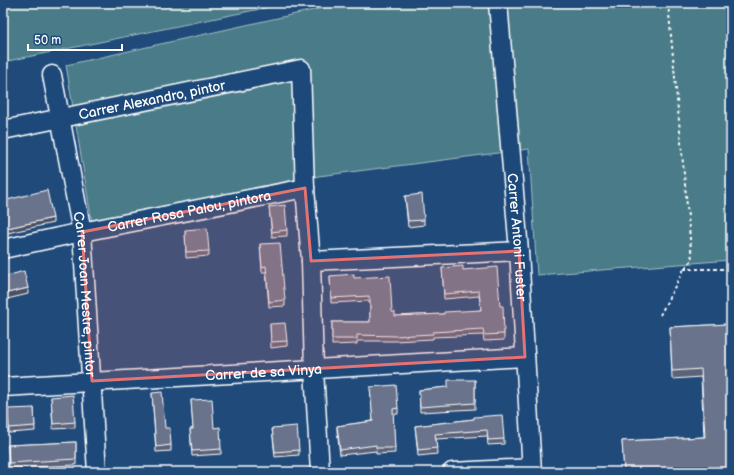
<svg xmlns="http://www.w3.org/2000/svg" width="734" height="475" font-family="'Balsamiq Sans',sans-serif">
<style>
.green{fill:#4a7c88;stroke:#a4bec4}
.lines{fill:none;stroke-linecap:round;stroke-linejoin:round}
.minor-casing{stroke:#fff;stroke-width:21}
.path{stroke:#fff;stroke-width:2;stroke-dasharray:3 3;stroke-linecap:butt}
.minor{stroke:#1f4a7a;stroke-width:18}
.wall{fill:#5c6378;stroke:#fff}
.shaded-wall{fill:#4b5062;stroke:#fff}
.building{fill:#6b738c;stroke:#fff}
.marked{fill:#e47373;fill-opacity:0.2;stroke:#e47373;stroke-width:3;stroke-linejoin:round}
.labels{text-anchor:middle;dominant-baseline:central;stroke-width:3.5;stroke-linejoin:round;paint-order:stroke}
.street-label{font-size:14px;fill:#fff;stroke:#1f4a7a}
</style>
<rect width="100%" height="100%" fill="#1f4a7a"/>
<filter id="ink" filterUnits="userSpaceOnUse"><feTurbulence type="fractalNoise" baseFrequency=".025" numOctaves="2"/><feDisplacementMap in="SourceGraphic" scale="8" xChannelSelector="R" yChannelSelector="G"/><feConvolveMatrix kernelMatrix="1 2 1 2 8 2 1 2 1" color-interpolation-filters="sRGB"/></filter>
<g filter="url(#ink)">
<path class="green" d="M3,3h286l-286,59z
M345,3h386v257l-194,15 -8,-126 -210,27 -227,47 -26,-158z"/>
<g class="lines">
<defs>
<g id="minor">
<path id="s1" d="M498,3l21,248 13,221"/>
<path id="s2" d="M52,75l30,157 15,240"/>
<path id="s3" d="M3,130l298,-61 4,119 6,73 3,109 6,102"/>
<path id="s4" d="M3,249l79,-17 223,-44"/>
<path d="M311,261l208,-10"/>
<path id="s5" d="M3,387l522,-30"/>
<path d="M452,472l80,-4"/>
</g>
</defs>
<use href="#minor" class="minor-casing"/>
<path class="path" d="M684,269h47
M660,315l24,-46 8,-9 -24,-257"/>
<use href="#minor" class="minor"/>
</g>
<path class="wall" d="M405,196l19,24v5l-16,2z
M269,207l18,23v6l-15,1z
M185,230l24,21v5l-23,2z
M260,244l25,56v6l-16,1 -3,-35h-4z
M442,268l21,2 37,36 4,28v6l-20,1 -1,-6 -50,2v2l-38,2h-38v3l-25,1v-23h38v-18h-1v-3l-38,2 -1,-27 24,2 38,34 3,4 49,-2 37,-4 -2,-14 -35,3z
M270,324l17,17v5l-16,2z
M729,324l2,148h-107l-2,-31 82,-4 -3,-60 -29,2 -2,-52z
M475,380v29l-55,3 -1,-22 29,-3z
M370,387l28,21v6h-5l2,39 -19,1v-3l-36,4 -3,-24v-5l36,-5z
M152,393l19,52v6l-15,1z
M51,397l24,25v6l-22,1z
M191,400l23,28 7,21v5l-29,2 -2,-27h3z
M34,408l1,23 -26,2 -1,-18z
M474,419l30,20v5l-16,1 -1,-9 -51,3 1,15 -19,2 -3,-30z
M272,428l27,22v5l-24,2z
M76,442v23l-67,3 -1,-23z"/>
<path class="shaded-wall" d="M53,218v5l-50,11v-5z
M28,288v6l-25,6v-6z"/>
<path class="building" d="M47,190l6,28 -50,11v-28z
M422,194l2,26 -16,1 -3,-25z
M285,205l2,25 -15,2 -3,-25z
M207,228l2,23 -23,1 -1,-22z
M280,243l5,57 -16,2 -3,-36 -4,1 -2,-23z
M463,266v4l34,-3 3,39h3l1,28 -20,1 -1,-6 -50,3v2l-38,2 -38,-1v4h-25v-17h38v-23h-1v-3l-38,2 -1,-22 24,-2v4l36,-2 2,36h3v4l49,-2v-2l37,-2 -2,-19 -35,3 -2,-26z
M24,271l4,17 -25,6v-17z
M285,323l2,18 -16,1 -1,-18z
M729,324l2,38v110h-107l-2,-31 83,-4 -4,-68 -29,2 -2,-44z
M448,380h27v23l-55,4 -1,-17 29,-3z
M396,385l2,23 -5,1 2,39h-19v-3l-36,5 -3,-24 36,-5 -3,-34z
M162,392l3,36h5l1,17 -15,2 -4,-54z
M73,395l2,27 -22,2 -2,-27z
M212,399l2,29 6,-1 1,22 -29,2 -2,-22h3l-2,-29z
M34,408l1,18 -26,2 -1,-19z
M502,415l2,24 -16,1 -1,-10 -52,4 2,14 -19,2 -3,-24 59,-7v-2z
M297,426l2,24 -24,2 -3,-24z
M76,442v17l-67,4 -1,-18z"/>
</g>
<path class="marked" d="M305,188l6,73 208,-10 6,106 -433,24 -10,-149z"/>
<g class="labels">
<g class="street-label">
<text stroke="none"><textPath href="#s3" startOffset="152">Carrer Alexandro, pintor</textPath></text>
<text stroke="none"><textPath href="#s4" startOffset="190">Carrer Rosa Palou, pintora</textPath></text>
<text stroke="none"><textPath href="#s1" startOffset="235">Carrer Antoni Fuster</textPath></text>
<text stroke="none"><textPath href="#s2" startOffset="222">Carrer Joan Mestre, pintor</textPath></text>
<text stroke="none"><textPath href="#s5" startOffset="261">Carrer de sa Vinya</textPath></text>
</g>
</g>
<rect width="734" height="475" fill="none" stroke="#1f4a7a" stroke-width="16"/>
<rect x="8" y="8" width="718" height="459" fill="none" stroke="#fff" stroke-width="1.5" filter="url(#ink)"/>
<path d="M28 44v6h94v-6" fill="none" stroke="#ffffff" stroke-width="2"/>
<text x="34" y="44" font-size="12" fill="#ffffff" stroke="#1f4a7a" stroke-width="3" paint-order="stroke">50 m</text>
</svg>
